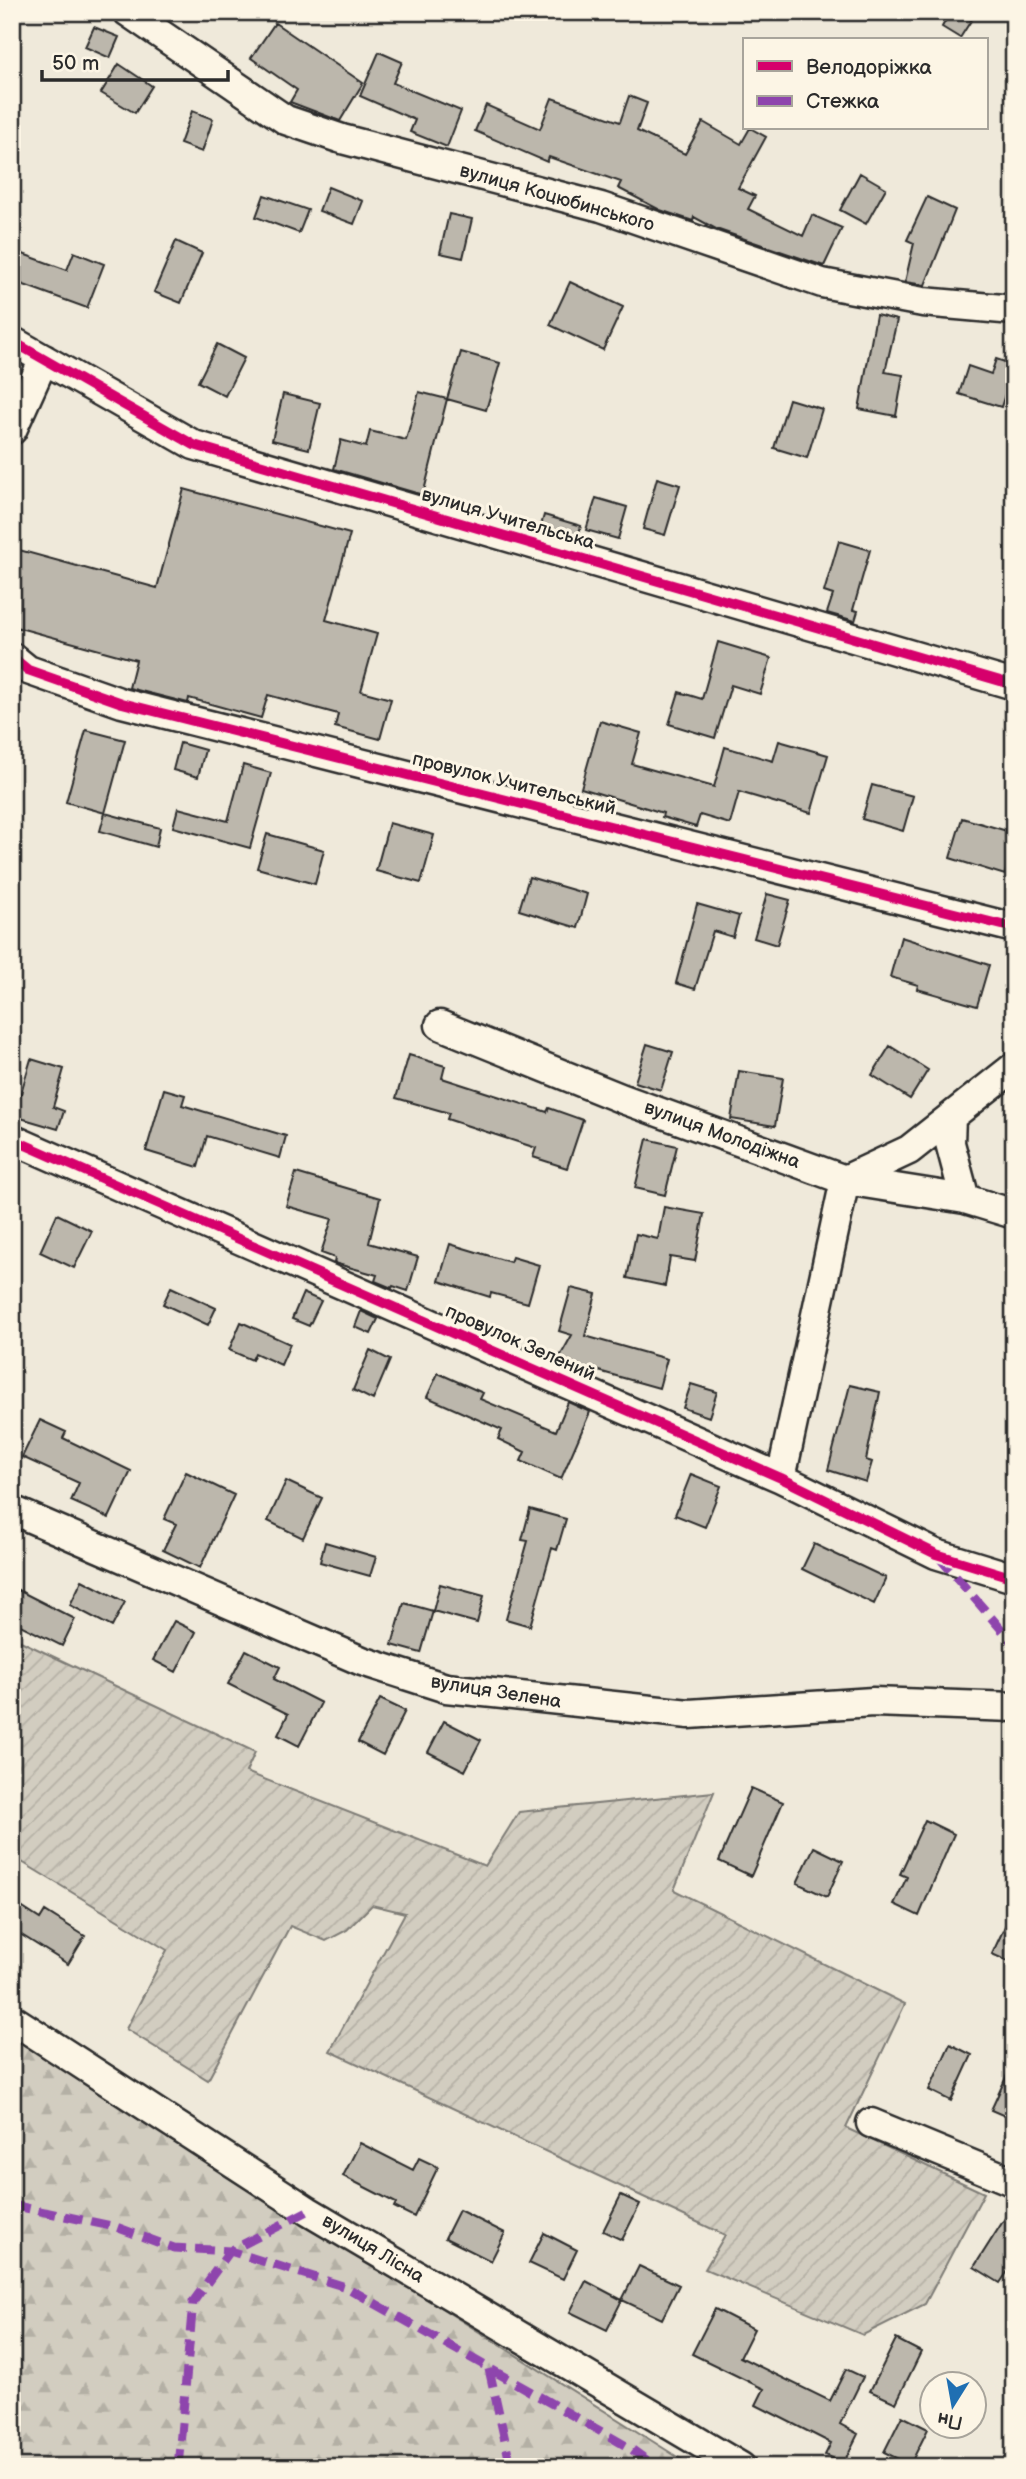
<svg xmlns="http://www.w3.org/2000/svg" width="1026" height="2479" font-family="'Balsamiq Sans',sans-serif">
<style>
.forest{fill:url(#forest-firs);stroke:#7e7c76;stroke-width:2}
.garden{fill:url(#garden-furrows);stroke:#7e7c76;stroke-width:2}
.building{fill:#bcb7ac;stroke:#2b2b2b;stroke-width:2}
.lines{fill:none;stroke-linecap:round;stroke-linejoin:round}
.street-casing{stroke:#2b2b2b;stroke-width:33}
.street{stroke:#fcf5e5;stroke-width:28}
.quiet{stroke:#8e44ad;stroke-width:9;stroke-dasharray:18 9;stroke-linecap:butt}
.cycleway-casing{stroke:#fcf5e5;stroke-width:15}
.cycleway{stroke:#d6006c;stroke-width:10}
.labels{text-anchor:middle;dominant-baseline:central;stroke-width:6;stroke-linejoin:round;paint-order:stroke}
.street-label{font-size:19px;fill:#2b2b2b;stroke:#fcf5e5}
</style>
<defs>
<pattern id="forest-firs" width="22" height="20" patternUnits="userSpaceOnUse" patternTransform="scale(1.75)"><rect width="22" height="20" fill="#d2cdc0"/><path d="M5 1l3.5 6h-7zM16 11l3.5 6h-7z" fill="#b4b0a5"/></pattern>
<pattern id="garden-furrows" width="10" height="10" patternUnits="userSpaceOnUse" patternTransform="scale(1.75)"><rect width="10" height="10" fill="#d2cdc0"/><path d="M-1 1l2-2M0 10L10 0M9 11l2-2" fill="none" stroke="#b4b0a5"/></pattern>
</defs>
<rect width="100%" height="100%" fill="#efe9da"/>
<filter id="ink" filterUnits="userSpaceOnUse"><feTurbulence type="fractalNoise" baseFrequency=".0143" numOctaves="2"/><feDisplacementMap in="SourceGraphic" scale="14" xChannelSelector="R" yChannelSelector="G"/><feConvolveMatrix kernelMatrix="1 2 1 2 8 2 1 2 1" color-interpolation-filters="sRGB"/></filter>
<g filter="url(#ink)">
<path class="forest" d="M12,2037l667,421 18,9h-685z"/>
<path class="garden" d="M12,1637l243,115 -9,20 239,94 34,-54 195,-20 -40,98 231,114 -59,124 138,65 -59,111 -62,31 -158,-66 20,-34 -395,-184 75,-138 -33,-8 -25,25 -21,11 -36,-15 -82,154 -82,-51 41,-79 -155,-94z"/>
<path class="building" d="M950,12h11l11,7 -12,19 -18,-11z
M275,23l88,60 -23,38 -50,-19 7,-12 -46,-32z
M94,27l25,10 -9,21 -25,-11z
M379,52l23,10 -9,21 68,28 -14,36 -37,-15 5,-12 -55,-24z
M119,64l33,22 -17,27 -34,-20z
M629,96l18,7 -10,28 48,23 18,-32 38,22 9,-16 16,9 -28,51 17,8 -7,13 55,27 9,-21 30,13 -18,38 -108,-37 -22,-12 -1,4 -33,-11 -42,-22 3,-6 -72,-25 -2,5 -72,-31 11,-26 54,24 12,-31 68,24z
M192,111l21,8 -11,33 -22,-8z
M860,173l26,15 -20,36 -26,-14z
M328,187l35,14 -9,23 -35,-13z
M264,195l44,15 -9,23 -43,-16z
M927,197l28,13 -30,75 -20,-3 9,-39 -7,-3z
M449,214l23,5 -9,39 -23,-5z
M176,241l26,12 -21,50 -27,-11z
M12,250l55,20 7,-18 30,12 -17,44 -74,-27z
M570,282l53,25 -20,43 -53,-25z
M876,315l21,5 -12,52 18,3 -7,41 -37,-7z
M217,344l27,14 -19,38 -27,-14z
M461,352l39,11 -14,47 -39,-11z
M996,359l18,6 -13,42 -42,-13 9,-28 23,8z
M419,392l28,7 -24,96 -89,-26 7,-29 25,7 4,-16 36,9z
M283,394l37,9 -11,46 -37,-9z
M789,399l33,10 -15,49 -33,-10z
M657,478l23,7 -15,50 -22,-6z
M184,489l166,45 -24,86 51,14 -16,57 30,8 -11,40 -45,-12 3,-13 -70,-19 -7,23 -72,-20 -1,5 -59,-15 7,-28 -124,-34v-78l145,40z
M596,498l31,9 -9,32 -32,-9z
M544,515l37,11 -4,14 -37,-11z
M839,541l31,9 -17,60 5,1 -3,10 -28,-8 6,-18 -9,-3z
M718,642l53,16 -11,36 -29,-9 -16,53 -46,-14 10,-32 23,7z
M600,721l41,12 -9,31 82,23 11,-40 48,14 6,-20 49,14 -17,58 -72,-21 -9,32 -30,-9 -4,12 -34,-10 1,-4 -82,-25z
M86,730l39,10 -20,73 -39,-11z
M180,743l25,7 -7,27 -25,-7z
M243,765l28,8 -21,75 -77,-21 5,-19 50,13z
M872,785l41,11 -10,35 -41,-12z
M105,813l55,15 -4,19 -56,-16z
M962,818l52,15 -9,42 -55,-17z
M389,823l45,12 -13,48 -45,-12z
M267,834l57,16 -9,34 -58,-16z
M529,877l58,17 -9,34 -59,-18z
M767,894l23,6 -13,45 -23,-7z
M697,904l42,12 -6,21 -20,-6 -18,58 -19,-6z
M901,937l88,28 -12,41 -60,-17 1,-4 -28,-8z
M647,1044l26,8 -12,38 -26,-8z
M890,1046l38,24 -18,29 -38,-24z
M409,1055l36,11 -3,12 105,34 2,-4 34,12 -16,48 -34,-11 3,-9 -89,-29 2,-6 -53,-15z
M31,1059l33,10 -11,38 11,4 -6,18 -44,-13z
M739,1071l44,7 -8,48 -44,-7z
M164,1089l21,6 -3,10 104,31 -6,22 -73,-22 -9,31 -52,-16z
M647,1139l30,7 -12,49 -30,-7z
M296,1173l84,25 -11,45 49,14 -10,34 -15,-5 -1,2 -17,-7 2,-6 -43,-12 1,-5 -14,-5 11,-34 -46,-13z
M664,1207l40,7 -9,47 -25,-4 -5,29 -38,-8 9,-44 22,5z
M57,1214l35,17 -18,37 -34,-16z
M450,1244l60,18 2,-5 27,8 -11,38 -37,-10 -1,4 -51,-16z
M171,1287l45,21 -8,17 -45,-21z
M571,1288l25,6 -11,42 82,23 -8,29 -64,-18 -3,7 -34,-17 14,-25 -13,-4z
M303,1293l18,8 -12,25 -17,-7z
M361,1311l17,8 -7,15 -16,-7z
M241,1322l49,22 -9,21 -26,-12 -3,7 -23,-10z
M370,1350l20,10 -17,40 -20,-10z
M438,1373l45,20 -3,6 76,32 12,-29 22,10 -29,67 -40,-18 4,-9 -27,-13 4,-9 -75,-33z
M691,1384l26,8 -8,25 -26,-9z
M850,1385l30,7 -14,68 6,2 -6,20 -38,-12z
M40,1420l26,12 -3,6 68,33 -22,47 -38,-17 8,-18 -57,-26z
M186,1472l48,23 -34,73 -37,-18 13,-26 -12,-5z
M691,1474l30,12 -16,41 -30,-12z
M286,1481l36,17 -19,40 -35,-17z
M530,1509l36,10 -9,31 -5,-2 -22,78 -24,-7 22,-78 -6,-1z
M325,1542l51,15 -6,19 -50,-14z
M814,1544l72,34 -12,26 -72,-35z
M82,1580l43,22 -13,25 -42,-22z
M440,1584l44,12 -7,27 -44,-12z
M12,1587l63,32 -13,27 -50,-25z
M404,1603l29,8 -12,42 -29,-8z
M174,1621l22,11 -20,40 -23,-12z
M246,1650l34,17 -6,12 47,24 -22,43 -21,-11 10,-21 -60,-30z
M380,1699l25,12 -22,44 -25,-13z
M444,1721l37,19 -16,31 -37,-19z
M751,1788l32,14 -32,74 -32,-15z
M925,1820l29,14 -35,82 -25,-12 13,-27 -7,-3z
M814,1847l29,14 -16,36 -30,-14z
M12,1901l28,18 5,-8 40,25 -17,28 -56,-35z
M1014,1907v57l-22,-10z
M950,2044l22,11 -21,46 -22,-11z
M1014,2060v60l-23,-10z
M360,2143l53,27 6,-12 19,9 -24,50 -20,-10 2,-4 -53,-27z
M621,2195l19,9 -18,36 -19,-9z
M1014,2204v58l-14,21 -26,-16z
M459,2210l46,23 -14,28 -46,-23z
M544,2233l33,17 -14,29 -34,-16z
M639,2266l40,19 -17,34 -40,-19z
M586,2281l36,19 -15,30 -37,-18z
M715,2309l39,20 -14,28 90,44 16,-32 17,8 -23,47 18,10 -15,30 -18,-9 6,-12 -75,-38 8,-16 -72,-35z
M896,2339l25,13 -25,51 -26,-12z
M902,2416l26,13 -18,36 -26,-13z"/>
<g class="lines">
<defs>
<path id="street" d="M128,12l158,108 56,19 259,68 221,76 101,19 91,8
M12,341l182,104 820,240
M12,430l32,-71
M12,657l16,13 94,33 892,225
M440,1025l183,74 222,81 120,19 49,15
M951,1117l-1,26 15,56
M12,1139l769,339 155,76 78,24
M781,1478l64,-298 64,-30 105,-83
M12,1510l350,151 84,27 243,26 184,-12 141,5
M12,2019l296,192 433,256
M871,2123l143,59"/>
</defs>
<use href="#street" class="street-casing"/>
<use href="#street" class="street"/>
<path class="quiet" d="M938,1556l76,88
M12,2205l104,22 58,21 56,3 116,36 284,161 26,19
M489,2369l22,98
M178,2467l15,-165 37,-51 78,-40"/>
<defs>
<path id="cycleway" d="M12,341l182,104 820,240
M12,657l16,13 94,33 892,225
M12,1139l769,339 155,76 78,24"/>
</defs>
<use href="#cycleway" class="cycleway-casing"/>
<use href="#cycleway" class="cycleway"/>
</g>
</g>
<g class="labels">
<g class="street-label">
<text transform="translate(557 198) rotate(16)">вулиця Коцюбинського</text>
<text transform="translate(508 519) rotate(16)">вулиця Учительська</text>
<text transform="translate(514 784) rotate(14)">провулок Учительський</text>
<text transform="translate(722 1135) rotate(20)">вулиця Молодіжна</text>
<text transform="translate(520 1343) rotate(24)">провулок Зелений</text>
<text transform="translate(496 1692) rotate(9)">вулиця Зелена</text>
<text transform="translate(373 2249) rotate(31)">вулиця Лісна</text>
</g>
</g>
<rect width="1026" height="2479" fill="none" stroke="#fcf5e5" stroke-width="42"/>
<rect x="21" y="21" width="984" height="2437" fill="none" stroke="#2b2b2b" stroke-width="2.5" filter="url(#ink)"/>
<rect x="743" y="38" width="245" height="91" fill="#fcf5e5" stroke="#a8a49b" stroke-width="2"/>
<rect x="757" y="61" width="35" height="10" fill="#d6006c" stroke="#a8a49b" stroke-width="2"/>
<text x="806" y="74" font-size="21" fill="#2b2b2b">Велодоріжка</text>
<rect x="757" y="96" width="35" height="10" fill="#8e44ad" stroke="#a8a49b" stroke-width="2"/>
<text x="806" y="108" font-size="21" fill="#2b2b2b">Стежка</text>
<g transform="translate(953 2405) rotate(191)"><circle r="33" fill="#fcf5e5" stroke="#a8a49b" stroke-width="2"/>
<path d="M0-5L12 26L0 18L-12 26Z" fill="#1f6fb2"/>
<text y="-10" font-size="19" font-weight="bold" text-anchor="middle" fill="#2b2b2b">Пн</text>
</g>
<path d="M42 70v10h186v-10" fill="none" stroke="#2b2b2b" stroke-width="3.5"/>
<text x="52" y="70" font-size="21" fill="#2b2b2b" stroke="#fcf5e5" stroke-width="5" paint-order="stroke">50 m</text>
</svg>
